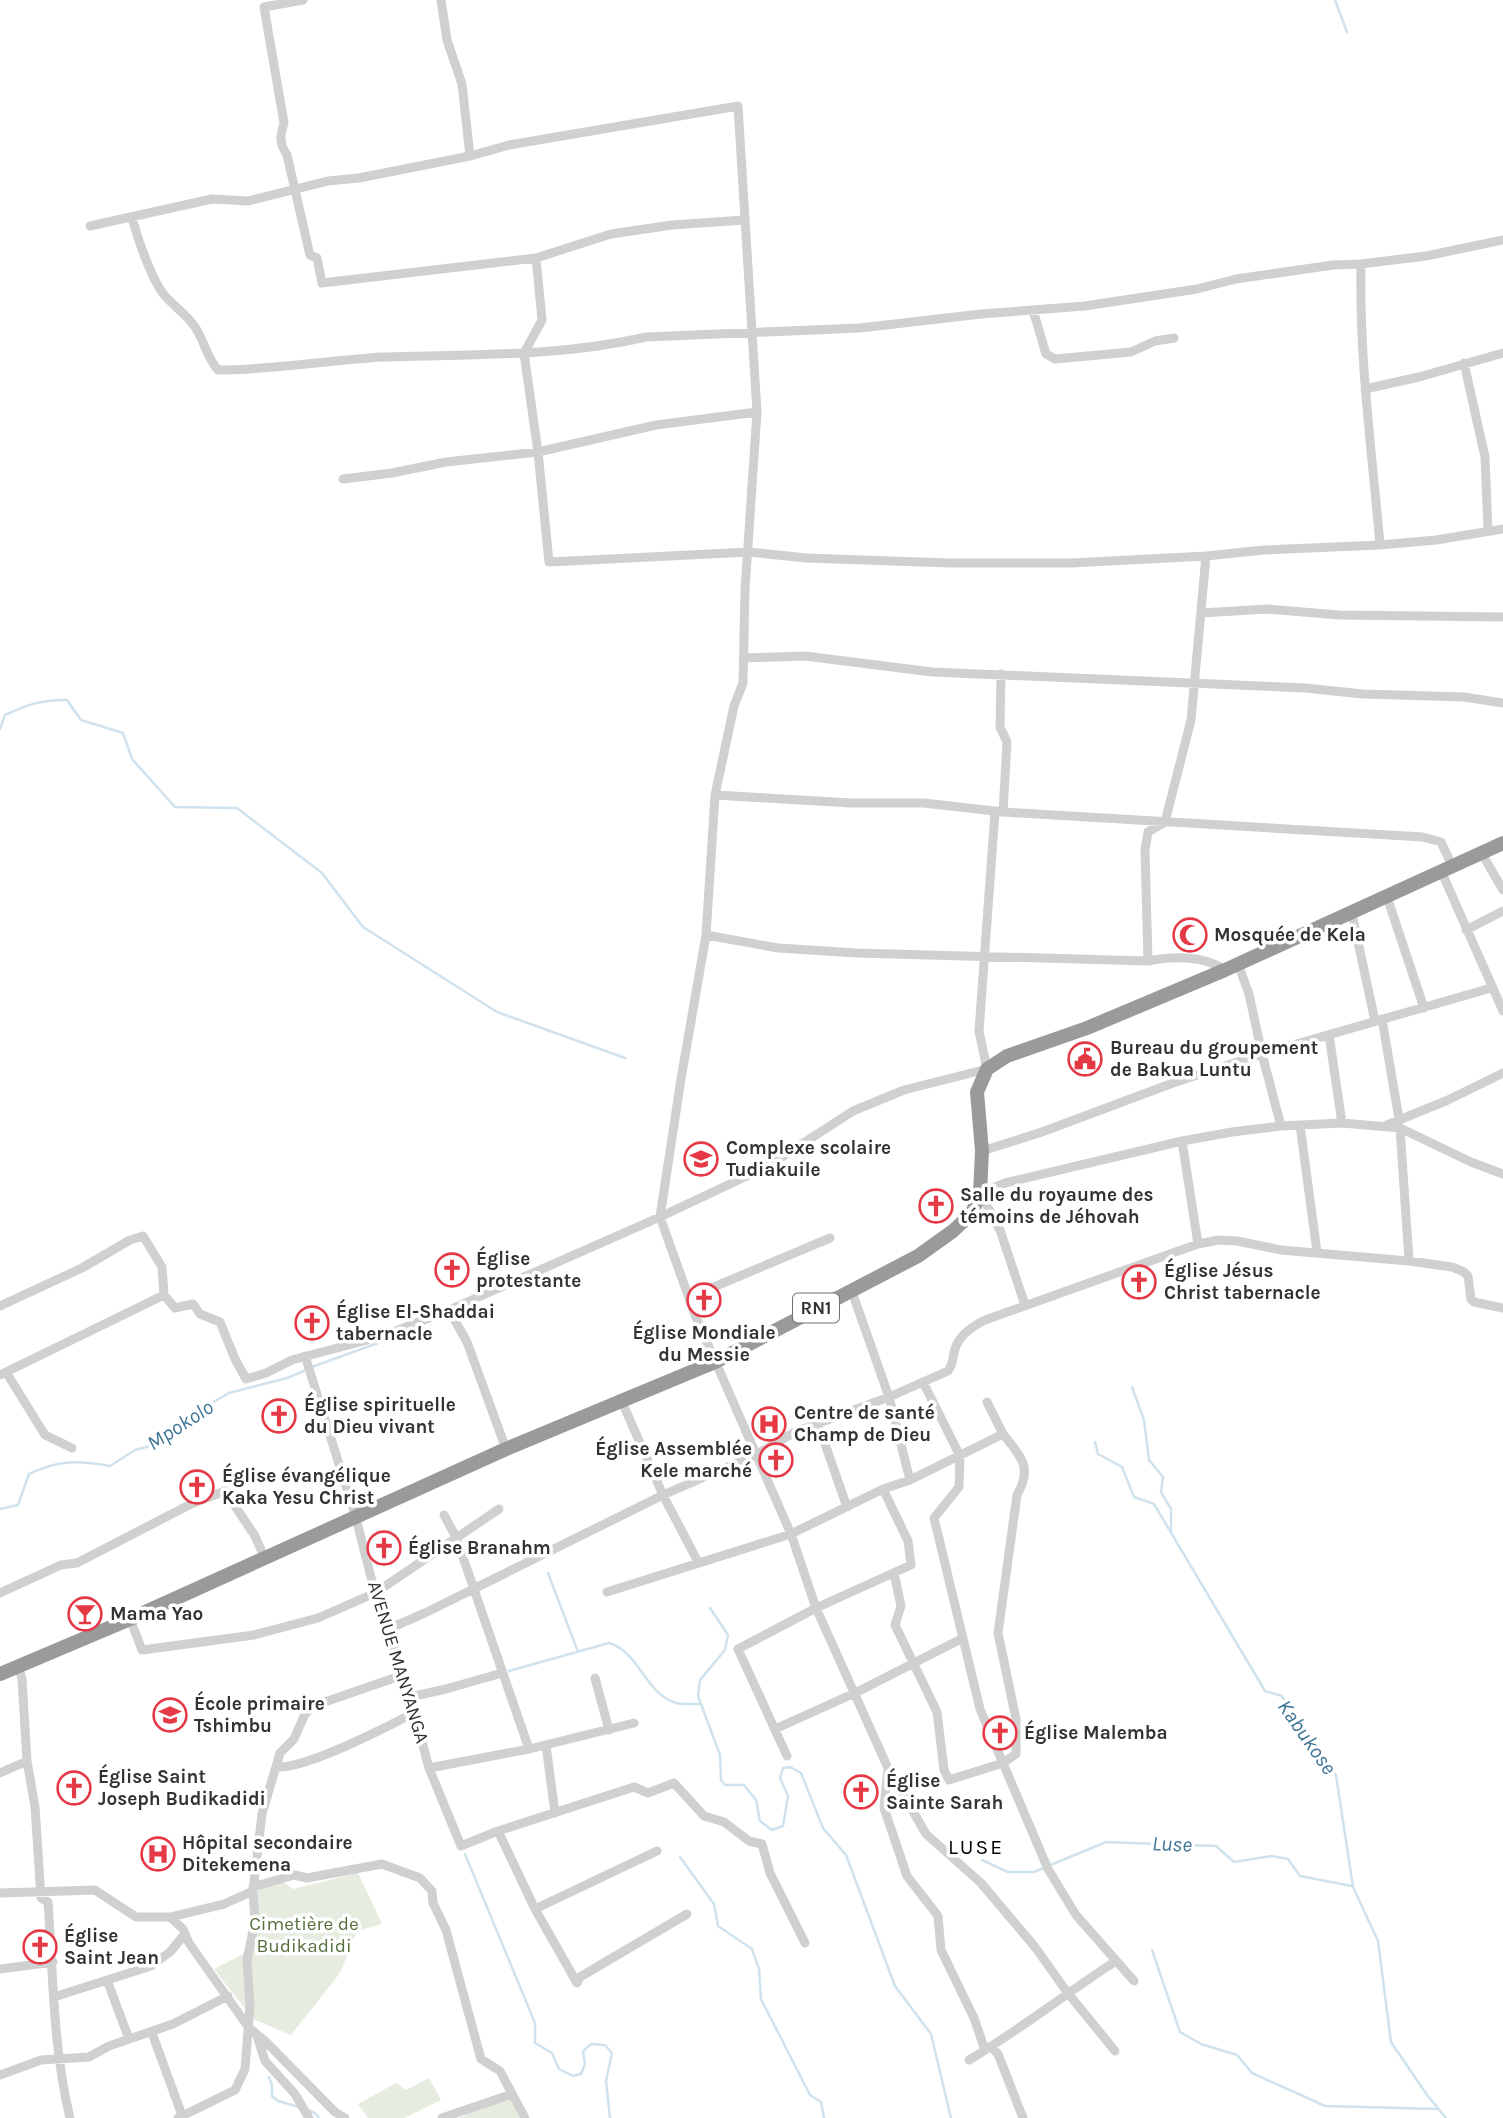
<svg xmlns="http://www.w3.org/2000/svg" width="1503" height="2118" font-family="Karla,sans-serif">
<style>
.green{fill:#e6ecdf}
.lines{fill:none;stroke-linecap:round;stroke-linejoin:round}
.stream{stroke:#cfe2ee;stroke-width:2.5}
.minor{stroke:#d0d0d0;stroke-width:9}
.highway{stroke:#9a9a9a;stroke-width:14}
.labels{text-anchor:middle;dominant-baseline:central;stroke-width:7;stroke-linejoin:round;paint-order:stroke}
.shield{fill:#fff;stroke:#707070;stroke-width:2}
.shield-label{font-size:18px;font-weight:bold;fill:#333}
.poi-label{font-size:19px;font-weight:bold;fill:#333;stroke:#fff;text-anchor:start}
.street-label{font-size:19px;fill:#333;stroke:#fff}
.park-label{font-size:19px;fill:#56703f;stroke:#fff}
.water-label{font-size:21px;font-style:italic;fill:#3f7597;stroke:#fff}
.neighbourhood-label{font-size:21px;letter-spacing:2px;fill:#000;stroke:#fff}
</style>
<rect width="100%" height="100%" fill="#fff"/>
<path class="green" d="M358,1873l24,51 -25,7 -17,42 -49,62 -38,-16 -39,-50 39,-20 3,-14 2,-46 26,-7 9,7z
M429,2078l12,22 -37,18h-36l-10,-14 38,-21 10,7z
M510,2097l9,21h-60z"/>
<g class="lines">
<path class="stream" d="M1335,0l12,32
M0,729l5,-14c21,-10 39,-16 62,-15l14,20 42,13 9,26 43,48 62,1 85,65 41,54 134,85 128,46
M312,1367l66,-24
M1132,1387l12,33 5,40 14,17 -2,15 10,17v22
M1095,1442l3,12 24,13 12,30 20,7 111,187 17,5 20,38 34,41 17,112 25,54 13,101 36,53 19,23
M0,1509l18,-4 11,-31c29,-14 49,-14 81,-8l25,-16 15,-4 23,-20 56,-33 58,-15 19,-8
M548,1573l30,79
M710,1608l18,27 -3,15 -25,30 -2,16 22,59 1,25 4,5h19l12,15 4,21 12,9 11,-4 5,-30 -8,-18 3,-10 7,-1 11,6 22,55 23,27 49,131 36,48 20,84
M509,1671l100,-28c30,9 35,47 64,59 7,3 19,2 27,2
M465,1854l70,169v20l17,10 7,16 14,7 8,-2 4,-10 -2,-13 8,-7 14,1 7,8 -6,28 4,37
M680,1857l34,47 4,22 34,23 7,20 2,30 49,96 11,7 3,16
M982,1860l26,12h26l72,-30 110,4 18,16 38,-6 16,3 12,17 52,10
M1152,1950l28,82 21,12 36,11 15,18 73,33 112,3
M269,2077l3,8v11l6,5 21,6
M308,2110l7,3 4,5"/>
<path class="minor" d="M303,0l-39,7 20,116c-4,13 -5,20 3,32l23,100 7,3 5,25 214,-25 6,62 -18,33 14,99 11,110 200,-10 57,6 144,5h122l134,-7 58,-6 116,-5 56,-5 67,-11
M441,0l6,40 15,44 8,72
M132,217c5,20 20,64 33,79 10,11 22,19 30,31 9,13 12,31 23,43 56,0 111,-10 166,-13 87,-3 176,0 262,-20l214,-9 121,-14 104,-8 112,-17 39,-10 97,-14 28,-1 65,-8 77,-16
M90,226l122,-27 36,2 80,-20 31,-3 111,-22 39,-11 229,-39 19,306 -12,178 -2,93 -9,23 -19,89 -9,140 -25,144 -21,138 35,98 96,219 25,74 72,160 38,66 55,49 54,64 32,45 48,59
M536,258l75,-24 61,-9 72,-5
M1361,264c-2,94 11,188 19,281
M1033,310l13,44 9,5 76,-7 24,-11 19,-3
M1464,363l21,94 3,74
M1365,389l54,-12 84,-24
M343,479l49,-6 54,-11 92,-10 118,-27 101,-13
M1206,556l-15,164 -26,102 -17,10 -3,18 3,111c26,-5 54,-6 77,9
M1201,613l67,-4 71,6 164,2
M744,658l61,-2 127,16 373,16 58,6 101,3 39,6
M1001,674l-1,53 7,15 -4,70
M715,795l136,8h73l79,9 420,25 18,5 12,26
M1482,854l21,36
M1442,873l61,138
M1387,897l37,111
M1352,914l23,107
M1466,930l37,-19
M706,935l72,13 79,5 291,8
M1238,964l11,30 13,60 19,72
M1382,1019l17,100
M1329,1035l13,88
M1300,1125l17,127
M1387,1125l61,-25 55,-27
M1400,1128l9,133
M1182,1141l16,103
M982,1151l60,-19 131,-49 89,-29 229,-66
M851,1289l38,108 21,83
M690,1297l140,-59
M1025,1305l-25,-75 -20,-37 25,-10 177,-42 50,-9 49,-6 61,-3 58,5 71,34 32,12
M0,1306l82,-38 48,-28 13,-4 19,31 2,28 11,13 18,-4 7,10 20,8 15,37 11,20 20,-6 26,-13 94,-25 63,-25 211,-93 108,-51 85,-55 51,-21 83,-21 -8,-38 16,-219
M449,1310l18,32 39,107
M305,1356l51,162 19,75 35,104 19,71 32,78 37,-15 136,-44 14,6 26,-10 30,33 20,6 25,19 13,3 8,29 35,70
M6,1372l39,63 27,13
M0,1375l164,-80
M923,1382l37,74 -1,31 -25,31 46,191 68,160 28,46 58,66
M622,1402l41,93 35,67
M818,1424l29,83
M444,1515l12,22 73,212
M894,1573l7,33 -6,19 42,87 7,58 5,10 54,-17 13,-9v-35l-18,-86 19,-138c16,-28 4,-38 -14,-61
M607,1592l184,-58 92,-45 27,-9 93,-46 -16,-32
M0,1593l61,-28 16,-2 114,-59 34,-13 30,45 10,23
M130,1619l12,31 112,-15 64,-17 57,-25 124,-84
M388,1629l37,-16 238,-118 94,-41 38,-22 94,-35 59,-26c6,-8 4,-13 7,-22 4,-14 18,-23 30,-29l213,-76 21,-4 18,1 44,9 128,11 43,6 12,5 4,4 3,23 3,3 29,6
M18,1666l4,13 5,82 8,46 6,91 7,4c5,72 5,146 22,216
M595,1678l14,52
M410,1697l36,-8 56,-16
M775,1729l80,-36 108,-55
M546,1745l9,68
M787,1756l-49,-107 78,-41 95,-43 -3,-24 -25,-52
M277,1767c29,2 108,-39 137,-54
M429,1768l100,-19 105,-26
M888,1768l-4,40 23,68 31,40 3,34 33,68 10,29h7l7,7 25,64
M0,1773l27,-12
M498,1831l37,78 42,74 3,-6 107,-63
M253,1887l41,-12 13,3 75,-14 38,14 12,13 1,12 13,27 35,129 19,12 25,47
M0,1893l95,-3 41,27h34l13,12 6,14 60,85 16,13 70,71 10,6
M535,1909l122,-58
M170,1917l54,-13 29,-13 9,-77 18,-61 14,-14 11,-25 11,-9 87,-30
M0,1969l53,-7
M107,1980l22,59
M54,1997l97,-31 19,-14 15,-18
M152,2033l31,85
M257,2036l8,25 30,33 14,24
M969,2060c51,-30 97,-67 147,-99
M0,2075l41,-15 48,-3 20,-11 64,-22 55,-28
M178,2118l57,-28 10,-21 5,-64 -3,-45 8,-39 -2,-30
M442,2118l70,-24"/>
<path class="highway" d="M0,1674l130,-55 376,-170 209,-87 203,-106 35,-25 19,-18 8,-20 2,-42 -5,-59 10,-23 20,-13 80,-28 138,-58 278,-127"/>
</g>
<defs>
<symbol id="mosque-ring" viewBox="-11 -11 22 22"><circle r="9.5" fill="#fff" stroke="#e63946" stroke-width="1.5"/><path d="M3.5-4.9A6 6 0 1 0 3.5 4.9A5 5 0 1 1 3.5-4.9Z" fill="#e63946"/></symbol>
<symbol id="civic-ring" viewBox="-11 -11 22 22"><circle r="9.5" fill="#fff" stroke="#e63946" stroke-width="1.5"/><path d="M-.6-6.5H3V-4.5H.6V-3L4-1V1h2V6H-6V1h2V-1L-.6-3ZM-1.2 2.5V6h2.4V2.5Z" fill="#e63946"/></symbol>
<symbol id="school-ring" viewBox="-11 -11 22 22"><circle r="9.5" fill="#fff" stroke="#e63946" stroke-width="1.5"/><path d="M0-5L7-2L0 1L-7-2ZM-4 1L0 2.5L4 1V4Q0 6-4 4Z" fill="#e63946"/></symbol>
<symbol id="church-ring" viewBox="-11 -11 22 22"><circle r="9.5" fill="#fff" stroke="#e63946" stroke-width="1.5"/><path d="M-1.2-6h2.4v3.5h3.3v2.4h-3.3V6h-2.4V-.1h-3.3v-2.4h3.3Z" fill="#e63946"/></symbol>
<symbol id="hospital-ring" viewBox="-11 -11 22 22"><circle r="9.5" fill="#fff" stroke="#e63946" stroke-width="1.5"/><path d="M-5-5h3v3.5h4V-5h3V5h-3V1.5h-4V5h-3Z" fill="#e63946"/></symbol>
<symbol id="bar-ring" viewBox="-11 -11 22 22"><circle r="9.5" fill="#fff" stroke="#e63946" stroke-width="1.5"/><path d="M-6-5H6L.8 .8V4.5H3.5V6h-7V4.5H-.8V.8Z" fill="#e63946"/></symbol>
</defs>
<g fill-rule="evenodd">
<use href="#mosque-ring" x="1171" y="916" width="38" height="38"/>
<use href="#civic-ring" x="1066" y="1040" width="38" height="38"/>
<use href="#school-ring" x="682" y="1140" width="38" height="38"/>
<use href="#church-ring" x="917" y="1187" width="38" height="38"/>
<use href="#church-ring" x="433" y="1251" width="38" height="38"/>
<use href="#church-ring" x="1120" y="1263" width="38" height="38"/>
<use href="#church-ring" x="685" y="1281" width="38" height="38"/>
<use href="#church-ring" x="293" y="1304" width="38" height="38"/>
<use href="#church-ring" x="260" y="1397" width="38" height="38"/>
<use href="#hospital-ring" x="750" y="1405" width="38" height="38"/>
<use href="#church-ring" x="757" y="1441" width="38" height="38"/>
<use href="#church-ring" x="178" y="1468" width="38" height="38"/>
<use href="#church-ring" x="365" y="1529" width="38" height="38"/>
<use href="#bar-ring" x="66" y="1595" width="38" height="38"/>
<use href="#school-ring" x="151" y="1696" width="38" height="38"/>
<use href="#church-ring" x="981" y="1714" width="38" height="38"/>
<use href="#church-ring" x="55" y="1769" width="38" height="38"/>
<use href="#church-ring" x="842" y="1773" width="38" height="38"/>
<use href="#hospital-ring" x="139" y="1835" width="38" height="38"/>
<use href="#church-ring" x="21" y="1928" width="38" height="38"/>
</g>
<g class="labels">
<rect class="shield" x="793" y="1293.5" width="46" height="29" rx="5"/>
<g class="shield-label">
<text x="816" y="1308">RN1</text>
</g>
<g class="poi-label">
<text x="1214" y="935">Mosquée de Kela</text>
<text x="1110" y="1048">Bureau du groupement<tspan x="1110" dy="22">de Bakua Luntu</tspan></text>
<text x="726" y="1148">Complexe scolaire<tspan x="726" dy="22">Tudiakuile</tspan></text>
<text x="960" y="1195">Salle du royaume des<tspan x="960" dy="22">témoins de Jéhovah</tspan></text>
<text x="476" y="1259">Église<tspan x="476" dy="22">protestante</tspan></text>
<text x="1164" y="1271">Église Jésus<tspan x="1164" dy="22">Christ tabernacle</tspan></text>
<text x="336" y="1312">Église El-Shaddai<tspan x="336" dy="22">tabernacle</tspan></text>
<text x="704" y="1333" text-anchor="middle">Église Mondiale<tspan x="704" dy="22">du Messie</tspan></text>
<text x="304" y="1405">Église spirituelle<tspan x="304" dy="22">du Dieu vivant</tspan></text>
<text x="794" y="1413">Centre de santé<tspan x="794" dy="22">Champ de Dieu</tspan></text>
<text x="752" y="1449" text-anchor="end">Église Assemblée<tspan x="752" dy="22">Kele marché</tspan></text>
<text x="222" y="1476">Église évangélique<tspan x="222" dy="22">Kaka Yesu Christ</tspan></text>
<text x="408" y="1548">Église Branahm</text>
<text x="110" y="1614">Mama Yao</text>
<text x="194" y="1704">École primaire<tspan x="194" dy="22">Tshimbu</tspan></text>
<text x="1024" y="1733">Église Malemba</text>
<text x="98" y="1777">Église Saint<tspan x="98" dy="22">Joseph Budikadidi</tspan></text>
<text x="886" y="1781">Église<tspan x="886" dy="22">Sainte Sarah</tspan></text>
<text x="182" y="1843">Hôpital secondaire<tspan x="182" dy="22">Ditekemena</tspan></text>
<text x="64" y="1936">Église<tspan x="64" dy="22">Saint Jean</tspan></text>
</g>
<g class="street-label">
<text transform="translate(398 1662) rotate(73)">AVENUE MANYANGA</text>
</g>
<g class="park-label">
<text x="304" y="1924">Cimetière de<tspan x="304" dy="22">Budikadidi</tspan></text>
</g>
<g class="water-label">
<text transform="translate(180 1425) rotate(-33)">Mpokolo</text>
<text transform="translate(1307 1737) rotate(55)">Kabukose</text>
<text transform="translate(1172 1844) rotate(2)">Luse</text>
</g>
<g class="neighbourhood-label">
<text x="976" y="1847">LUSE</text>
</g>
</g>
</svg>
